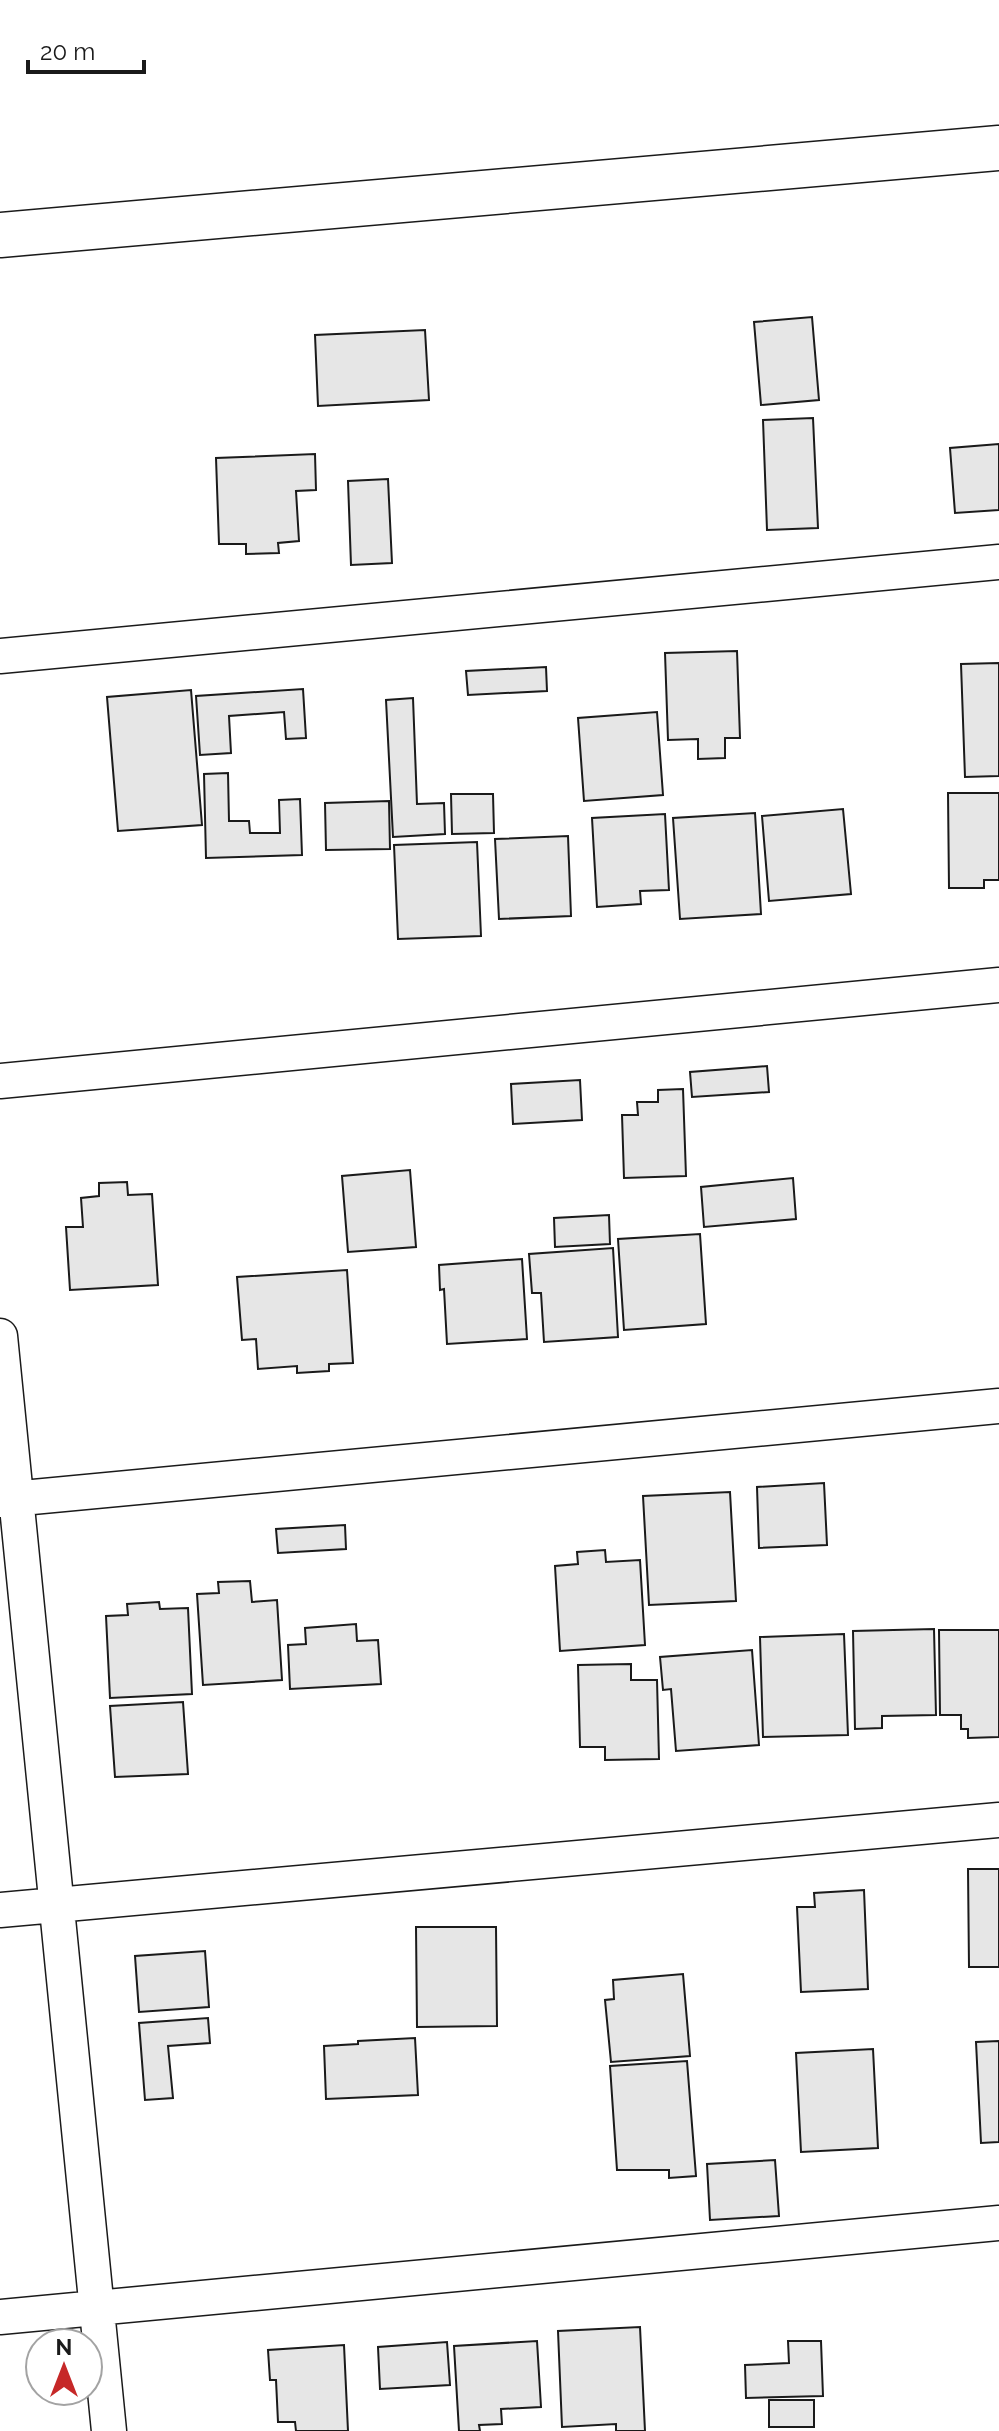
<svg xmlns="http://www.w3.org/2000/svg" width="999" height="2431" font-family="Raleway,sans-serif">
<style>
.building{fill:#e6e6e6;stroke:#1a1a1a;stroke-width:2}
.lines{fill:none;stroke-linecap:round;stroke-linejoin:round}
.street-casing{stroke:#1a1a1a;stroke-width:37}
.secondary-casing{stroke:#1a1a1a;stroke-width:47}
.street{stroke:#fff;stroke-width:34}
.secondary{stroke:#fff;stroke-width:44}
</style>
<rect width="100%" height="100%" fill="#fff"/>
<path class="building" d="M812,317l7,83 -58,5 -7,-83z
M425,330l4,70 -111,6 -3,-71z
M813,418l5,110 -51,2 -4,-110z
M999,444v66l-44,3 -5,-65z
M315,454l1,36 -20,1 3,50 -21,2 1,10 -33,1v-10h-27l-3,-86z
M388,479l4,84 -41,2 -3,-84z
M737,651l3,87h-15v20l-27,1v-20l-30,1 -3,-87z
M999,663v113l-34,1 -4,-113z
M546,667l1,24 -79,4 -2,-24z
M303,689l3,49 -20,1 -2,-27 -55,4 2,37 -31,2 -4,-59z
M191,690l11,135 -84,6 -11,-134z
M413,698l4,106 27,-1 1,31 -52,3 -7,-137z
M657,712l6,83 -79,6 -6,-83z
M228,773l1,48h20l1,12h30l-1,-33 21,-1 2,56 -96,3 -2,-84z
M948,793h51v87h-15v8h-35z
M451,794h42l1,39 -42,1z
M389,801l1,48 -64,1 -1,-47z
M843,809l8,85 -82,7 -7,-85z
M755,813l6,101 -81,5 -7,-101z
M665,814l4,76 -29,1 1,13 -44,3 -5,-89z
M568,836l3,80 -72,3 -4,-80z
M477,842l4,94 -83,3 -4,-94z
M767,1066l2,26 -77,5 -2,-25z
M580,1080l2,40 -69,4 -2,-40z
M683,1089l3,87 -62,2 -2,-63h16l-1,-13h21v-12z
M410,1170l6,77 -68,5 -6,-76z
M793,1178l3,41 -92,8 -3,-40z
M127,1182l1,13 24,-1 6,91 -88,5 -4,-63h17l-2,-29 18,-2v-13z
M609,1215l1,29 -55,3 -1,-29z
M700,1234l6,90 -82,6 -6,-91z
M613,1248l5,89 -74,5 -3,-49h-9l-3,-39z
M522,1259l5,80 -80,5 -3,-55 -4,1 -1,-25z
M347,1270l6,93 -24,1v7l-32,2v-7l-39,3 -2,-30 -14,1 -5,-63z
M824,1483l3,62 -68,3 -2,-61z
M730,1492l6,109 -87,4 -6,-109z
M345,1525l1,24 -68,4 -2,-24z
M605,1550l1,12 34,-2 5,85 -85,6 -5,-85 23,-2 -1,-12z
M250,1581l2,21 25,-2 5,80 -79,5 -6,-91 22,-1 -1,-11z
M159,1602l1,7 28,-1 4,86 -82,4 -4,-82 22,-1 -1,-11z
M356,1624l1,17 21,-1 3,44 -91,5 -2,-44 18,-1 -1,-16z
M934,1629l2,86 -54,1v12l-27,1 -2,-98z
M939,1630h60v107l-31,1v-9h-7v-14h-21z
M844,1634l4,101 -85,2 -3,-100z
M752,1650l7,95 -83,6 -5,-62 -8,1 -3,-33z
M631,1664v16h26l2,79 -54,1v-13h-25l-2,-82z
M183,1702l5,72 -73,3 -5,-71z
M968,1869h31v98h-30z
M864,1890l4,99 -67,3 -4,-85h18l-1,-14z
M416,1927h80l1,99 -80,1z
M205,1951l4,56 -70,5 -4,-56z
M683,1974l7,82 -79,6 -6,-62 9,-1 -1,-19z
M208,2018l2,25 -42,3 5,52 -28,2 -6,-77z
M415,2038l3,57 -92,4 -2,-53 34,-2v-3z
M999,2041v101l-18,1 -5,-101z
M873,2049l5,99 -77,4 -5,-99z
M687,2061l9,115 -27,2v-8h-52l-7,-104z
M775,2160l4,56 -69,4 -3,-56z
M640,2327l5,104h-29v-7l-54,3 -4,-96z
M537,2341l4,66 -40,2 1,15 -23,1 1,6h-21l-5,-85z
M788,2341h33l2,55 -77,2 -1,-33 44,-2z
M447,2342l3,43 -70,4 -2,-42z
M344,2345l4,86h-52l-1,-9h-17l-2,-42h-6l-2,-30z
M769,2400h45v27h-45z"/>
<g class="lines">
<defs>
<path id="street" d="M0,656l999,-94
M0,1081l999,-96
M0,1336l109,1095
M0,1500l999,-94
M0,1910l999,-90
M0,2317l999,-94"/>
<path id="secondary" d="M0,235l999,-87"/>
</defs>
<use href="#street" class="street-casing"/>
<use href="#secondary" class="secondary-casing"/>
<use href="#street" class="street"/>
<use href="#secondary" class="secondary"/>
</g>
<g transform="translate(64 2367)"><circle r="38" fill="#ffffff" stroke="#a3a3a3" stroke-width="2"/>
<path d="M0-6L14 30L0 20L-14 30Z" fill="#c62828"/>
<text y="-12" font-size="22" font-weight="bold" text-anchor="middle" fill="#1a1a1a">N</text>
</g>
<path d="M28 60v12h116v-12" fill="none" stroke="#1a1a1a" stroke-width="4"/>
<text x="40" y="60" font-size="24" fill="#1a1a1a" stroke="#ffffff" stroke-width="6" paint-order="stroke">20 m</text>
</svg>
